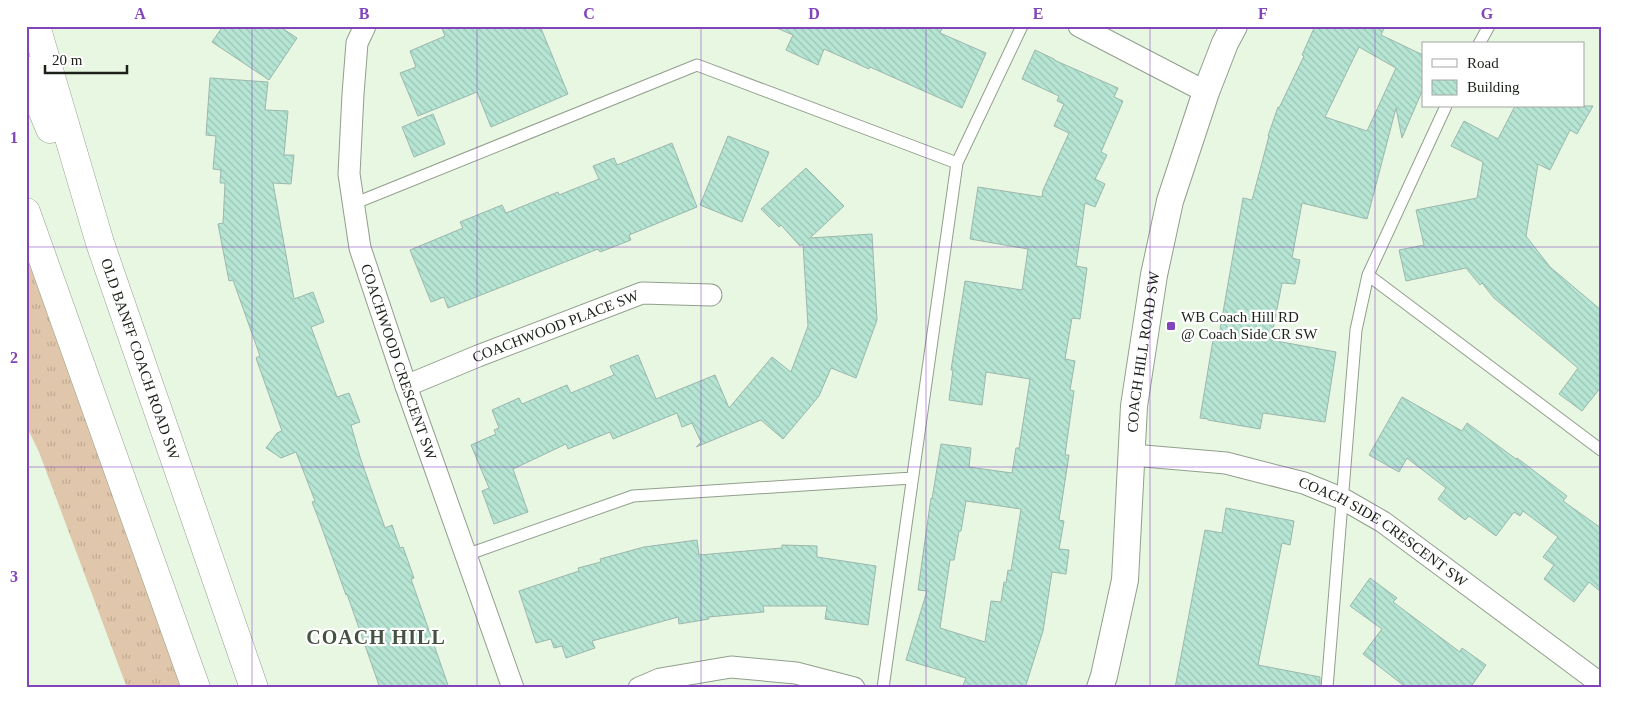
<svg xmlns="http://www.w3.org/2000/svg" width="1627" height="714" font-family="Georgia,serif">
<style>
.grass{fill:url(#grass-tufts)}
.building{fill:url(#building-back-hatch);stroke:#9cb7ad;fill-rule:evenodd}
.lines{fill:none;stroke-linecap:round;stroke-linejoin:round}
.service-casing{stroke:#919f8c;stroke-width:13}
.minor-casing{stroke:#919f8c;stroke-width:23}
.tertiary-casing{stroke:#919f8c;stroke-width:28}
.secondary-casing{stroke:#919f8c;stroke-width:29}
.service{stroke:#fff;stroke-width:11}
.minor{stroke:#fff;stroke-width:21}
.tertiary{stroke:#fff;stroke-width:26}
.secondary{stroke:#fff;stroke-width:28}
.grid{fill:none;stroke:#8144ba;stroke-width:1;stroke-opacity:0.55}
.poi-dot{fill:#8144ba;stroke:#fff;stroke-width:2}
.labels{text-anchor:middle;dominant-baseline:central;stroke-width:4.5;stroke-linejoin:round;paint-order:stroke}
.poi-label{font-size:15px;fill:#1b2119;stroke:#fff;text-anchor:start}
.street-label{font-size:15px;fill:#1b2119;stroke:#fff}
.district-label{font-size:20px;font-weight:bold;letter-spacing:1px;fill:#465241;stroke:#fff}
.neatline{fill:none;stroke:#8144ba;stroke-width:2}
.grid-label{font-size:16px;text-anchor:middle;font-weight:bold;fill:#8144ba}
</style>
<defs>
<pattern id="grass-tufts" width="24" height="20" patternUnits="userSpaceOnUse" patternTransform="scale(1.25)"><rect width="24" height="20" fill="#e0c6aa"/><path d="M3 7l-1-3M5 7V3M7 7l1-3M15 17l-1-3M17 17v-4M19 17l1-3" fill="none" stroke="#c0aa92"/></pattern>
<pattern id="building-back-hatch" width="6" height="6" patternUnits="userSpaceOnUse" patternTransform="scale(1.25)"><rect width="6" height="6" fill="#b6e5d4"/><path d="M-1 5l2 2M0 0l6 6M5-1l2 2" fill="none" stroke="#9cc4b5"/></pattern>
</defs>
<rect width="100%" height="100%" fill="#e8f7e2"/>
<path class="grass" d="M26,244l7,16 148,428h-54l-88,-236 -13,-27z"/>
<path class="building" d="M223,26h56l18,12 -28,42 -57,-38z
M441,26h99l28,68 -77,33 -14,-35 -59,24 -18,-43 16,-6 -6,-16 35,-15z
M772,26h171l-3,7 46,20 -24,55 -92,-41 -1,2 -45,-20 -6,16 -32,-15 7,-15z
M1315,26h70l-4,9 42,20v34l-21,49 -6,-30 -29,111 -65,-16 -10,55 8,2 -5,24 -13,-1 -11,57 65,12 -11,70 -62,-9 -3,16 -52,-9v-1l-8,-1 13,-78 5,1 25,-143 9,2 17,-64h-1l10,-29 1,1 25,-52 -2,-1zM1359,47l37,21 -29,63 -42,-14z
M1035,50l19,9v1l64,28 -4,9 9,4 -22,51 6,3 -12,24 10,5 -10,23 -10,-4 -9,63 11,2 -7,51 -8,-1 -7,41 10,2 -5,29 4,1 -9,64h4l-10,65 5,1 -5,28 10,1 -3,24 -14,-2 -9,59 -18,57h-63l4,-10 -60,-18 21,-69 -9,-1 13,-92 1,1 9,-55 30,4 -2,19 43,6 4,-25h3l11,-69 -44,-7 -4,33 -33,-5 4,-30h-2l14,-89 57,9 6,-41 -58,-10 8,-52 64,10 1,-7 26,-57 -15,-7 10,-22 -7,-3 2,-5 -37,-17zM966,501l55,8 -10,62 -3,-1 -2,13 -2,-1 -3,20 -10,-1 -6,41 -45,-14 10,-68h4l5,-29h2z
M210,78l58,4 -3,28 23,1 -4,44h10l-3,29 -18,-1 21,116 19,-7 11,30 -13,5 26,70 12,-4 11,29 -9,3 9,32 25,71 7,-3 8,23 3,-1 11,31 -3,1 38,109h-69l-33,-94 -1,1 -27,-75 -7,-18 3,-1 -19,-49 -15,6 -15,-10 11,-15 5,-2 -26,-73 4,-2 -27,-76 -4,1 -11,-57 5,-1 2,-40h-5l1,-13 -8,-1 3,-33 -10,-1z
M1515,106h78l-16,28 -7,-4 -20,40 -12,-6 -12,72 24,31 51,43v77l-19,24 -23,-17 19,-26 -84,-70 -12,-15 -2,2 -14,-17 -60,13 -7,-31 25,-5 -8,-35 61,-12 6,-36 -32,-16 13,-25 34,18z
M433,114l12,30 -31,13 -12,-30z
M728,136l41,16 -27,70 -42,-17z
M672,143l25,64 -68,28 2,5 -31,12 -2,-3 -150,59 -4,-11 -13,5 -21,-52 53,-22 -3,-6 42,-17 4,8 52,-21 1,3 40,-16 -6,-13 21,-8 3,7z
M806,168l38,38 -34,32 62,-4 5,86 -21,58 -25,-10 -12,28 -36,43 -22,-19 -65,27 5,-5 -9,-19 -10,4 -5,-14 -64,26 -3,-7 -42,17 -2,-5 -53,25 15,43 -34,12 -12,-33 7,-3 -18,-43 25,-11 -2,-4 5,-2 -7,-18 27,-12 3,6 45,-19 4,8 43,-18 -4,-9 28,-11 18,44 59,-24 14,33 43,-51 19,15 17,-46 -5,-82 -3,2 -19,-21 -2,2 -18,-18z
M1402,397l60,34 5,-8 49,36 1,-1 50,38 -4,5 38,27v64l-12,-10 -15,20 -30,-23 10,-14 -11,-8 15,-20 -35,-26 -3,5 -6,-4 -18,24 -27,-20 -4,4 -27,-21 8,-11 -39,-30 -8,14 -30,-17z
M1226,508l68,13 -4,24 -8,-2 -24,122 62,12v11h-145l30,-158 17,3z
M697,540l2,15 83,-7v-3l35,1v11l59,9 -8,59 -43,-6 2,-13h-64l1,6 -56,5 1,2 -30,5 -1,-7 -86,24 3,7 -29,10 -4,-12 -8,2 -3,-9 -15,4 -17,-52 60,-20 -1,-3 23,-6 -1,-3 44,-12z
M1370,578l27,20 -4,4 67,50 2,-4 24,17 -16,23h-63l-44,-34 19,-25 -32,-23z"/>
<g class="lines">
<defs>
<path id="service" d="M1479,44l10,-18
M353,204l344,-139 260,98
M1368,275l233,175
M466,555l167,-59 279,-18
M883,688l74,-525 65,-137
M1327,688l29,-358 12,-55 78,-169"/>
<g id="minor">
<path id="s1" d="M365,26l-8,17 -4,51 -4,80 11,74 46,138 107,302"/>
<path d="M1079,26l127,66"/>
<path id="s2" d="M406,386l72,-30 164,-63 69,2"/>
<path id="s3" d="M1132,455l94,8 78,20 39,16 40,23 218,162"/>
<path d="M639,688l21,-9 71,-12 65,6 58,15"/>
</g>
<g id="tertiary">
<path id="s4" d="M1100,688l4,-12 21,-96 9,-174 20,-131 16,-74 36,-109 19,-49 9,-17"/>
</g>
<g id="secondary">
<path id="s5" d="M36,26l64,217 154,445"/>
<path d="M26,70l24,59"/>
<path d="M26,212l170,476"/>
</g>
</defs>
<use href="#service" class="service-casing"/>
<use href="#minor" class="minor-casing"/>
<use href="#tertiary" class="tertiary-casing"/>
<use href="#secondary" class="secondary-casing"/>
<use href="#service" class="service"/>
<use href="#minor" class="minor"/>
<use href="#tertiary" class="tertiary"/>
<use href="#secondary" class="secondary"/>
</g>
<path class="grid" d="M252,26v662M477,26v662M701,26v662M926,26v662M1150,26v662M1375,26v662M26,247h1575M26,467h1575"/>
<rect class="poi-dot" x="1166" y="321" width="10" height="10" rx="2.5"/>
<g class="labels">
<g class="poi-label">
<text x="1181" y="317">WB Coach Hill RD<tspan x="1181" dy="17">@ Coach Side CR SW</tspan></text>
</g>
<g class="street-label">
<text stroke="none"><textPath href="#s2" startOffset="161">COACHWOOD PLACE SW</textPath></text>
<text stroke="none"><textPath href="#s4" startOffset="340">COACH HILL ROAD SW</textPath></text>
<text stroke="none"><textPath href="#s5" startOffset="349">OLD BANFF COACH ROAD SW</textPath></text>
<text stroke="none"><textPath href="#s1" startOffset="345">COACHWOOD CRESCENT SW</textPath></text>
<text stroke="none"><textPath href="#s3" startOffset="268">COACH SIDE CRESCENT SW</textPath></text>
</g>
<g class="district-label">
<text x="376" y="637">COACH HILL</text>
</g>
</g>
<rect width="1627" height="714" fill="none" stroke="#ffffff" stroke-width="55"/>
<rect x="1422" y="42" width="162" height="65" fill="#ffffff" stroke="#a4a6a3"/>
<rect x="1432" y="59" width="25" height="8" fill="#ffffff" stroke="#a4a6a3"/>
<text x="1467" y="68" font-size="15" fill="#1b2119">Road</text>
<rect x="1432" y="80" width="25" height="15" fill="url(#building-back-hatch)" stroke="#a4a6a3"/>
<text x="1467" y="92" font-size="15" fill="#1b2119">Building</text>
<path d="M45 65v8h82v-8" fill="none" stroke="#1b2119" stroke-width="2.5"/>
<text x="52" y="65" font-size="15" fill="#1b2119" stroke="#ffffff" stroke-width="4" paint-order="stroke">20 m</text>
<rect x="28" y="28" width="1572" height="658" class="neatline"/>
<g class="grid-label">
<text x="140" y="19">A</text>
<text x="364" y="19">B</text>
<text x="589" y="19">C</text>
<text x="814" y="19">D</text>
<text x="1038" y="19">E</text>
<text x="1263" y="19">F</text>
<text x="1487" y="19">G</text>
<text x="14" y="143">1</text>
<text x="14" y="363">2</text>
<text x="14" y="582">3</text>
</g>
</svg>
